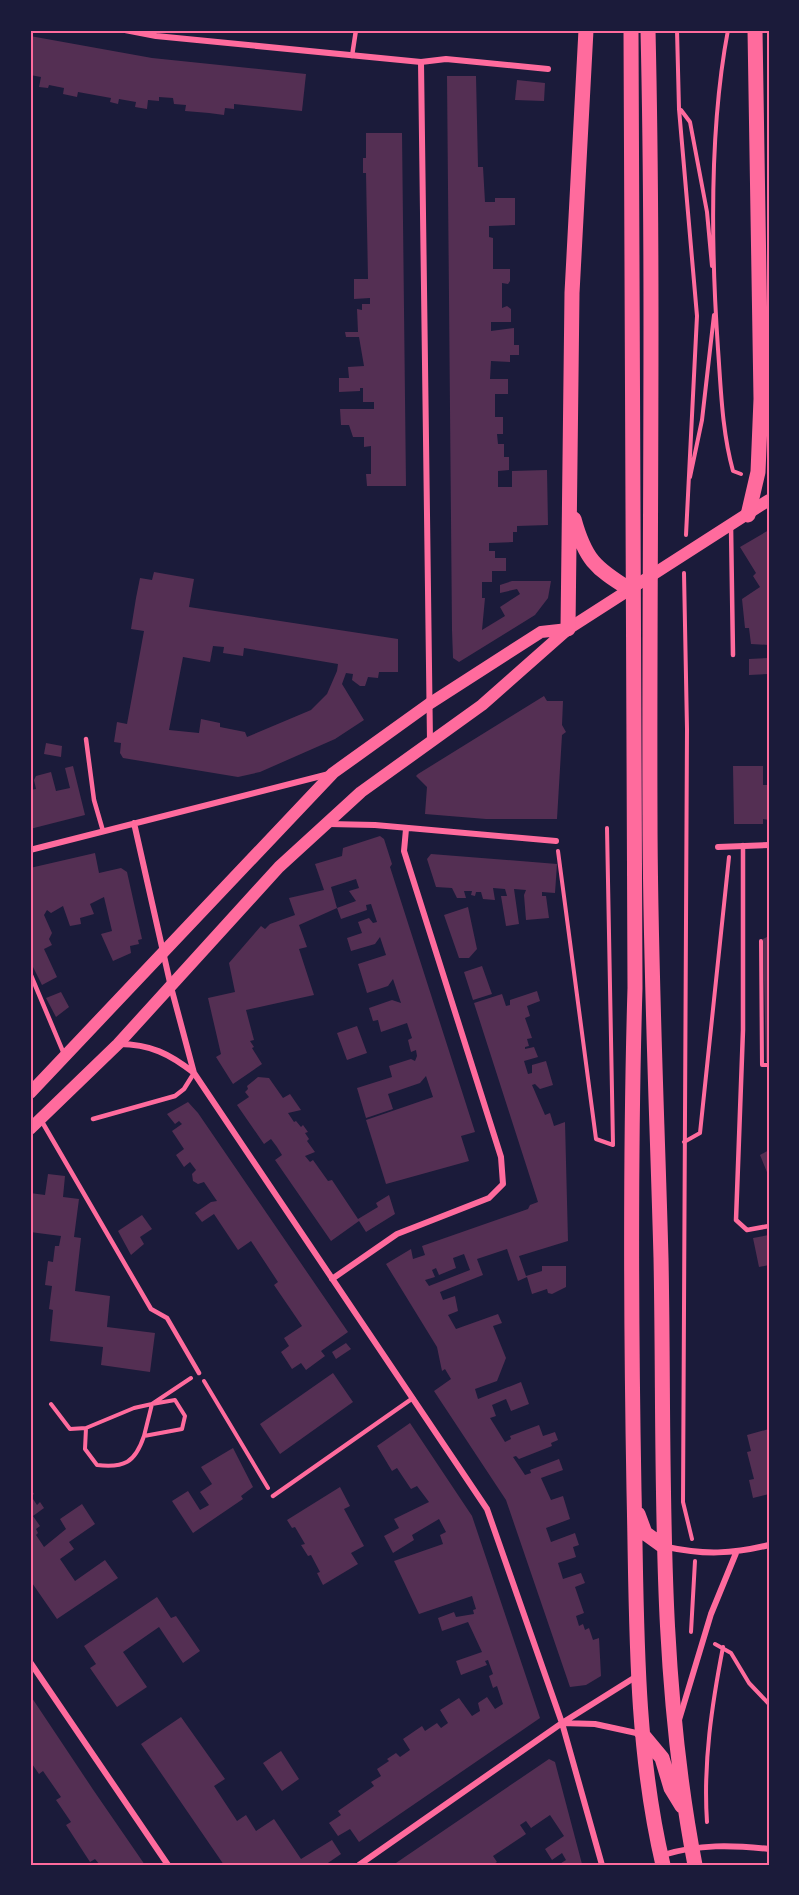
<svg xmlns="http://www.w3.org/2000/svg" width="799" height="1895" font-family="Karla,sans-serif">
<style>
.building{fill:#542f53;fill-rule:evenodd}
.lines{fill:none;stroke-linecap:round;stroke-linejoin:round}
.path{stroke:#ff6b9d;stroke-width:4}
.service{stroke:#ff6b9d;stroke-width:4.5}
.minor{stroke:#ff6b9d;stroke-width:6}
.secondary{stroke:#ff6b9d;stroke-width:12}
.primary{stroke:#ff6b9d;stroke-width:15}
.neatline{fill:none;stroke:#ff6b9d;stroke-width:2}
</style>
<rect width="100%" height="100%" fill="#1b1b3a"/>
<path class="building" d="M30,36l122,22 154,16 -4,37 -68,-7v5l-9,-1 -1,7 -15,-2 -24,-2 1,-6 -12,-1 -1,-6 -14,-1v4l-11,-1 -1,9 -12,-2 1,-5 -17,-3 -1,5 -8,-2 1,-4 -33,-6 -1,5 -14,-3 1,-6 -15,-3 -1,3 -9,-1 2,-10 -11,-2z
M447,76h29l2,91h5l2,35h10v-4h20v27l-26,1v11l4,1v31h17v12l-2,3 -6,-1v25l5,-2 4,3v13h-20v9l23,-3v17h5v10h-9v7l-19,-1 -1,18h18v15h-13v23h8v17h-6l1,10h6v13h5v13l-11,1v16h14v-16l35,-1 1,55 -31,1v6h-4v10l-24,1v8h6v7h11v13h-14v11h-10v16h3l-3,32 23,-14 -5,-9 20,-13 -3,-5 -17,4v-8l12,-4h39l-3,17 -13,17 -76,47 -6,-4 -1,-28z
M517,80l28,3 -1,18 -29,-1z
M366,133h36l4,353h-39l-1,-12h5v-28l-7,1v-10h-11l-4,-12h-8l-1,-16h34v-7h-11v-14h-3v3l-21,1v-14h10l-1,-11 16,-1 -5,-29h-13l-1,-5h13l-1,-23 5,1v-6h8v-6l-16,1v-20h14l-2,-106h-3v-15h3z
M769,530v115l-18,-1 -2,-16h-4l-3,-29 18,-12 -7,-11 3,-3 -16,-26z
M154,572l40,7 -5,28 209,32v33h-19l-1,6 -10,-1 -3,9h-5l-8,-6 1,-6 -7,-1 -4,11 22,36 -29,19 -75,33 -22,5 -115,-19 -3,-5 1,-10 -7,-1 3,-20 10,2 17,-93 -13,-2 5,-31 4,-20 12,2zM213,646l11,1 -1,6 20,3 1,-8 94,16 -1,7 -10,23 -16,16 -64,27 -2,-5 -25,-5v-4l-19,-4 -2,14 -30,-3 14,-73 27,5z
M769,658v16l-20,1v-16z
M544,696l3,5h16l-1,24 4,7 -4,3 -5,84h-71l-61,-5 2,-27 -11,-11 2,-2z
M46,743l16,3 -1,11 -17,-3z
M73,766l12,49 -55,14v-39l6,-1 -2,-9 2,-4 15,-4 5,19 14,-3 -5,-20z
M733,766h30v19h6v35l-6,-1v5h-29z
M380,836l4,3 8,25 -2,3 85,265 -14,4 8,25 -83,23 -20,-64 67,-23 -7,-21 -6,7 -32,11 5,15 -27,9 -9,-30 35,-11 -3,-11 22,-7 4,2 2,-5 -1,-6 -5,2 -3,-12 4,-2 -5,-15 -26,9 -3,-12 -5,1 -4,-13 23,-8 9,3 -8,-24 -5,7 -21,7 -9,-29 28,-9 -6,-18 -5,7 -24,7 -4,-13 15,-5 -4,-11 11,-4 4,5 4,-1 -6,-18 -5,1 1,5 -26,9 -4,-11 19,-7 -7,-10 10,-3 -3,-9 -25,8 6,21 -38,17 8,22 -8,2 15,46 -68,15 8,30 -4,1 4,6 -2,1 10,16 -29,20 -17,-27 5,-3 -13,-56 27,-6 -6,-29 32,-37 4,3 5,-5 25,-9 -6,-17 35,-8 -9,-26 27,-8 1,-8z
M95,853l4,20 22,-5 6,4 15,67 -4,1 1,4 -9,2 1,7 -18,8 -12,-27 11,-3 -8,-34 -14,7 4,10 -14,4 1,6 -11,2 -7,-20 -12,7 -4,-3 -3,5 8,18 -3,6 3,6 -8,4 13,28 -15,8 -12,-24v-93z
M431,854l126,10 -2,29 -13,-1v4h4l3,22 -23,2 -2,-25 2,-5 -12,-1 5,35 -13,2 -5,-30h6l-2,-7 -12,-1 2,12 -12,-1 -2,-7h-5l-1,4 -4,-1 1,-4h-8l2,7h-9l-5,-10 -16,-1 -9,-28z
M468,907l9,42 -8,9h-10l-15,-43z
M769,936v125l-3,1 -3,-123z
M482,966l10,28 -19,6 -9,-28z
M537,991l3,10 -13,5 3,10 -5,2 7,20 -5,1 2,7 -4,1v2l9,-2 4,10 -14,4 4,13 4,-1v-8l14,-4 7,24 -13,4 -5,-5 -3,1 13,30 5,-2 4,13 11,-4 3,119 -49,15 7,20 16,-5v-5h24v21l-14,7 -4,-1 -1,-4 -15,5 -5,-17 -9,4 -11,-32 -30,10 6,16 -43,17 3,8 12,-4 3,15 -10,4 8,14 42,-15 4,9 -9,3 13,32 -9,23 -22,8 3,10 43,-17 8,22 -18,7 -5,-12 -14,6 4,11 -6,2 15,24 6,-3 -1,-3 29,-11 4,11 12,-4 3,8 -7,3 1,3 -33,13 -3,-3 -3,1 12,18 6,-2 -1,-3 29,-11 4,11 -22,8 10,22 12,-4 7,23 -24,9 5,14 24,-9 4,12 -6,2 3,10 -18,6 5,16 18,-6 4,10 -10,4 9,26 -8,3 3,10 4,-2 2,6 4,-2 4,12 6,-2 2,38 -15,9 -16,2 -64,-187 -72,-109 17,-12 -6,-10 -3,2 -5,-24 -51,-83 25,-15 2,10 12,-4 -3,-9 106,-37 2,-4 8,-3 -64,-199 28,-9 4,12 4,-1v-5zM464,1254l6,16 -41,16 -4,-6 10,-3 -3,-7 4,-2 3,7 17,-7 -3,-10z
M61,992l8,15 -13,10 -10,-19z
M357,1026l10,27 -20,7 -10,-27z
M258,1077l11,1 14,20 7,-4 11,16 -13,3 6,9 2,-1 5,6 2,-2 5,7 -3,1 4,6 -2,2 8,11 -10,4 5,6 3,-2 15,21 4,-1 26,39 20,-12 -2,-4 13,-8 6,19 -29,18 -7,-11 -28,20 -56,-81 7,-5 -5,-8 -6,-8 -7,5 -27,-39 12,-8 -4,-5 3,-3 -1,-3z
M188,1102l10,11 150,219 -27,19 4,5 -19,14 -5,-7 -9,6 -11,-17 8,-6 -5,-8 18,-12 -28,-41 4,-3 -27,-41 -13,9 -24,-36 -12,8 -7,-9 16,-11 6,-1 -13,-19 -6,2 -5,-3 -1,-7 4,-4 -6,-8 -6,5 -8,-12 8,-6 -12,-18 10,-7 -3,-3 -4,3 -8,-10z
M769,1150v27l-9,-22z
M48,1174l17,2 -2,21 16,2 -5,38 7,1 -6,53 35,5 -3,31 48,6 -5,39 -49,-7 2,-18 -53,-6 3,-31 -4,-1 3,-23 -7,-1 3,-24 5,1 2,-16h4l2,-10 -31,-4v-39l15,2z
M142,1215l10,14 -12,8 4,7 -13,11 -13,-24z
M769,1235v30l-10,2 -6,-29z
M346,1343l5,6 -15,10 -4,-7z
M333,1373l20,29 -73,52 -20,-30z
M410,1423l62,93 68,202 -181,124 -9,-13 -12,7 -9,-13 12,-8 -3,-4 36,-25 -3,-4 10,-6 -4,-7 12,-8 -2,-2 9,-6 4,4 10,-7 -7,-11 19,-13 3,5 12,-8 4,5 7,-5 -8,-13 19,-12 13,18 8,-5 -2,-8 9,-6 8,12 8,-5 -6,-18 -4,2 -4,-12 4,-2 -5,-14 -3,1 2,4 -26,10 -5,-14 26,-9 -14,-30 -26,9 -4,-13 16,-6 2,5 18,-3 -1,-4 3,-1 -4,-13 -53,18 -25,-53 49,-17 -3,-9 6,-3 -7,-13 -27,16 2,5 -21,13 -9,-17 15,-8 -5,-9 35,-17 -12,-16 -6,3 -14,-21 -5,3 -15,-25z
M769,1429v65l-16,4 -4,-18 5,-1 -7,-27 4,-1 -4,-16z
M233,1448l20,39 -12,9 2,3 -50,34 -21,-32 16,-10 12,19 9,-5 -9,-13 12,-8 -11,-17z
M340,1487l10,19 -6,3 20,37 -13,7 7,11 -35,21 -6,-12 3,-1 -9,-17 -3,1 -7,-11 4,-1 -10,-17 -3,1 -5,-8z
M30,1488l4,6 -3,2 6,9 3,-3 4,6 -11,8 7,10 -4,3 2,4 -2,2 8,12 22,-18 -6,-10 22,-15 13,20 -26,18 5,7 -14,10 15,22 30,-21 13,18 -61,41 -27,-39z
M157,1597l14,21 5,-2 24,35 -17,12 -24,-36 -36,25 24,35 -30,20 -27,-39 6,-4 -12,-18z
M30,1695l64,96 51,74h-45l-5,-6 -5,3 -24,-37 5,-3 -15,-22 5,-3 -18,-26 -4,3 -9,-13z
M181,1717l44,62 -11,7 23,35 9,-6 10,16 18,-12 27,40 31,-19 9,14 -16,11h-101l-83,-121z
M281,1751l18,28 -17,12 -19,-28z
M549,1759l6,3 27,102 -24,1 8,-5 -4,-7 -10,7 -7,-11 19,-13 -14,-21 -19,13 -5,-7 -6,4 6,9 -33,22 4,6 -5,3 -9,-2 -90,2z"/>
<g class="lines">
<path class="path" d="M677,30l2,79 18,207 -11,219
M728,30c-19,100 -17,217 -10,319 3,41 4,82 15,122l8,3
M681,110l9,12 17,90 5,54
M690,477l12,-57 12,-105
M684,573l3,156 -4,773 9,37
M607,828l6,316
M558,851l38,288 17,6
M761,941l1,124h7
M684,1142l16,-9 29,-276
M204,1381l64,107
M51,1404l19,25 16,-1
M144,1436l8,-32 23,-4 10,16 -3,13 -38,7c-9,27 -20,32 -47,29l-12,-16 1,-21 48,-20 18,-4 39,-26
M691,1632l4,-71
M715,1644l16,9 18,30 20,21
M707,1822c-4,-59 5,-118 16,-175"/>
<path class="service" d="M352,56l4,-26
M731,526l2,129
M86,739l8,61 9,31
M743,845v185l-7,190 11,10 22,-4
M30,973l34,81
M93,1119l82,-23 9,-7 10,-16
M41,1120l110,189 16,9 32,55
M273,1496l140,-98"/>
<path class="minor" d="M125,30l31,6 265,26 25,-3 102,10
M421,62l9,679
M134,823l37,164 23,86 293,436 75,214 40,142
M329,824l46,1 181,16
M718,847l51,-2
M30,850l299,-76
M119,1044c31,0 51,10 75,29
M332,1279l65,-45 92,-36 14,-14 -2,-27 -97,-306 2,-22
M667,1547c36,8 66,7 102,-2
M30,1662l138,203
M679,1720l32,-106 25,-61
M562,1723l33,1 46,10
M663,1855c36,-11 69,-10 106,-6
M359,1865l203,-142 75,-47"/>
<path class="secondary" d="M30,1093l303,-320 96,-69 112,-72 27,-3
M30,1129l88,-85 161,-177 82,-75 121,-87 86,-76 201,-129"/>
<path class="primary" d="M631,30l4,958c-5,168 -4,335 -1,503 3,126 0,251 29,374
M648,30c6,261 1,523 2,785 0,147 7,295 11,443 4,203 -5,406 34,607
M748,515l10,-43 3,-73 -6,-369
M574,519c11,40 21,49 55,70
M568,629l4,-336 14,-263
M638,1514l7,19 18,13
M642,1734l20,24 9,30 11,18"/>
</g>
<rect width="799" height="1895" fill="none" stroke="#1b1b3a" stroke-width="63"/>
<rect x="32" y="32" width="736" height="1832" class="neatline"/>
</svg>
